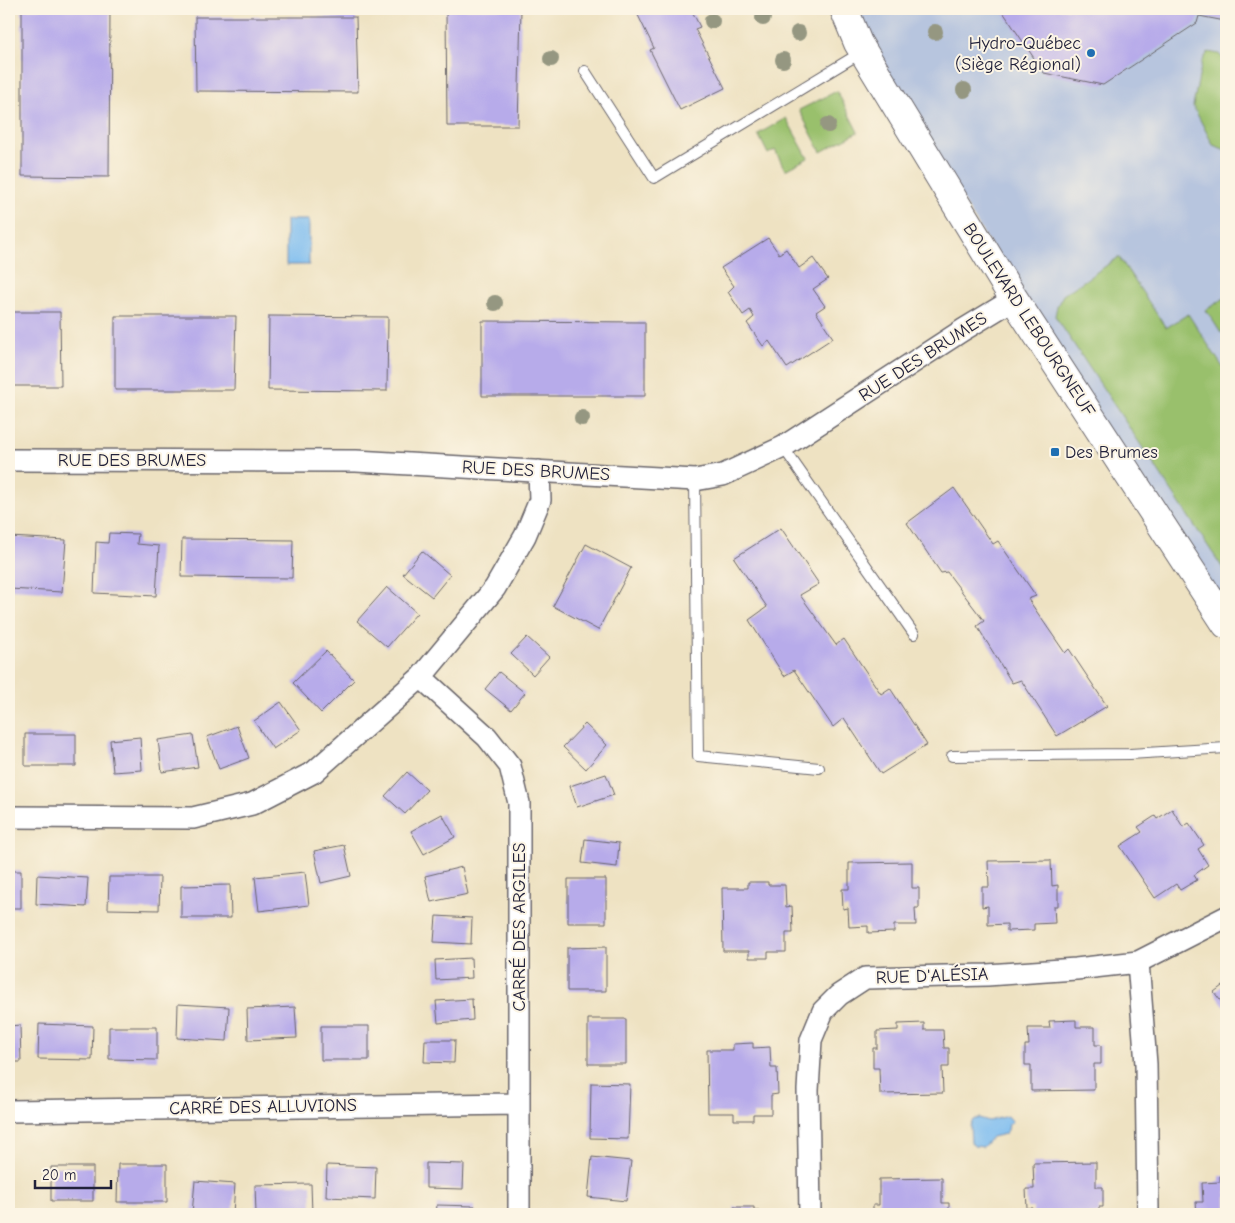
<svg xmlns="http://www.w3.org/2000/svg" width="1235" height="1223" font-family="'Comic Neue',sans-serif">
<style>
.industrial{fill:#b7c5de}
.green{fill:#99c06c;stroke:#5e7154}
.water{fill:#7bbcf0;stroke:#4e6f96}
.building{fill:#b7abea}
.lines{fill:none;stroke-linecap:round;stroke-linejoin:round}
.lane-casing{stroke:#69656a;stroke-width:12}
.street-casing{stroke:#69656a;stroke-width:24}
.secondary-casing{stroke:#69656a;stroke-width:30}
.lane{stroke:#fff;stroke-width:10}
.street{stroke:#fff;stroke-width:21}
.secondary{stroke:#fff;stroke-width:28}
.tree{fill:#959781}
.poi-dot{fill:#1f6fb2;stroke:#fcf5e5;stroke-width:2}
.labels{text-anchor:middle;dominant-baseline:central;stroke-width:4;stroke-linejoin:round;paint-order:stroke}
.poi-label{font-size:18px;fill:#22223b;stroke:#fcf5e5;text-anchor:end}
.street-label{font-size:18px;fill:#22223b;stroke:#fcf5e5}
</style>
<rect width="100%" height="100%" fill="#fcf5e5"/>
<filter id="ink" filterUnits="userSpaceOnUse"><feTurbulence type="fractalNoise" baseFrequency=".02" numOctaves="2"/><feDisplacementMap in="SourceGraphic" scale="10" xChannelSelector="R" yChannelSelector="G"/><feConvolveMatrix kernelMatrix="1 2 1 2 8 2 1 2 1" color-interpolation-filters="sRGB"/></filter>
<filter id="wash" filterUnits="userSpaceOnUse"><feTurbulence type="fractalNoise" baseFrequency=".0096" numOctaves="4" result="noise"/><feDisplacementMap in="SourceGraphic" scale="20" xChannelSelector="R" yChannelSelector="G"/><feGaussianBlur stdDeviation="1.12" result="paint"/><feColorMatrix in="noise" values="0 0 0 0 0 0 0 0 0 0 0 0 0 0 0 0 0 1.4 0 .05"/><feComposite in="paint" operator="in"/></filter>
<g filter="url(#wash)">
<rect width="100%" height="100%" fill="#eee2c2"/>
<path class="industrial" d="M844,9h382v615z"/>
<path class="green" d="M1208,52l11,2 7,8v31l-5,10 5,7v40l-13,-5 -20,-39 9,-44z
M837,91l21,41 -37,20 -22,-42z
M786,118l22,40 -23,12 -10,-20 -7,4 -10,-20z
M1119,257l47,71 22,-14 38,58v201l-171,-257 2,-10 6,-11z
M1226,297v32l-5,4 -15,-23z"/>
<path class="water" d="M286,220h23v45h-23z
M1007,1116l5,6 -3,2 -1,6 -3,4 -13,3 -9,10 -9,-1 -3,-4 -1,-16 3,-6 6,-2 10,3z"/>
<g id="blocks">
<path class="building" d="M22,9h88l-1,168 -87,-1z
M446,9h75l-3,117h-71z
M635,9h56l9,18 -5,2 30,59 -45,22 -30,-60 4,-2z
M1001,9h225v23l-3,-4 2,-7 -26,-5 -2,7 -94,62 -59,-12z
M195,17h161l2,75 -162,-1z
M768,238l11,16 7,-5 13,19 14,-10 15,21 -15,10 12,17 -9,6 17,26 -46,30 -18,-27 -6,5 -16,-23 7,-6 -4,-7 -7,5 -15,-23 6,-6 -13,-18z
M9,312h51l1,74h-52z
M115,316h121l-2,74h-119z
M269,316l119,1 -1,74 -119,-1z
M482,321l163,1v74h-163z
M954,488l39,56 5,-3 38,55 -8,3 37,54 4,-4 38,57 -50,30 -36,-56 -9,3 -35,-57 7,-5 -37,-49 -6,1 -34,-50z
M781,528l38,56 -19,11 36,50 8,-6 37,55 9,-6 37,57 -46,29 -37,-56 -11,9 -39,-57 -10,6 -35,-56 18,-13 -33,-49z
M109,533l29,1 -1,10 22,2 -3,50 -62,-3 2,-51 12,1z
M9,537l57,3 -4,52 -53,-3z
M182,539l111,1 -1,38 -111,-1z
M586,544l45,24 -33,62 -45,-24z
M422,551l28,24 -18,22 -29,-23z
M387,587l30,26 -30,34 -30,-26z
M527,637l22,20 -16,18 -22,-21z
M326,651l28,29 -33,33 -28,-30z
M499,672l26,21 -14,17 -26,-21z
M281,702l20,28 -28,19 -19,-28z
M585,724l22,21 -21,24 -23,-22z
M237,726l12,32 -30,11 -12,-32z
M25,734h51v32h-51z
M193,735l5,32 -36,5 -4,-32z
M140,737l2,33 -29,2 -3,-32z
M407,772l20,18 -22,24 -20,-18z
M606,774l8,21 -37,12 -7,-21z
M1172,809l11,18 6,-4 15,22 -6,4 10,16 -14,10 3,5 -17,10 -4,-6 -21,14 -35,-52 22,-14 -4,-5 17,-11 2,3z
M442,814l13,23 -31,17 -13,-23z
M585,839l34,4 -2,24 -35,-4z
M344,845l7,31 -30,7 -7,-32z
M1051,860l1,26 6,-1v21h-4l1,17 -21,1v6l-27,1v-7l-19,1v-19l-6,1v-20h7l-1,-26z
M912,862v26h7v20h-4l1,17h-22v7l-26,1v-7l-19,1 -1,-19 -5,1 -1,-20h7v-26z
M462,867l6,27 -37,8 -6,-26z
M9,871h12v37h-12z
M305,872l4,33 -50,6 -4,-34z
M37,875l51,3 -2,29 -50,-3z
M109,877h51l-1,33 -51,-1z
M568,879h38v44h-38z
M748,882h20v3h17l1,22 6,-1 1,27h-7v19h-18v6h-19v-7h-26l-1,-63h26z
M230,885l1,33h-50v-32z
M436,916l36,2 -1,26 -37,-2z
M606,947v44h-39v-43z
M471,958l1,20 -36,2 -1,-20z
M1226,983v25l-12,-16z
M472,999l1,21 -35,3 -2,-22z
M178,1004l51,3 -2,34 -50,-3z
M295,1007l2,31 -49,2 -1,-31z
M588,1019h38v45h-38z
M1076,1020v7h19v18h6v19h-7v26l-63,1v-26h-6v-20h4l-1,-17h22l-1,-7z
M924,1023v7h19l1,18h5v19h-7l1,26 -63,1 -1,-26h-6v-20h4v-17l21,-1v-6z
M39,1024l54,2 -1,34 -54,-1z
M20,1025l1,37h-12v-36z
M321,1026h48v34h-48z
M109,1027h48v33l-48,-1z
M425,1040h30l-1,23 -30,-1z
M753,1043v5l17,-1 1,21h6l1,26 -7,1v19h-18v6h-19v-7h-26l-1,-63h26v-6z
M591,1083l39,1 -2,55 -38,-1z
M592,1157l39,4 -5,40 -38,-4z
M1096,1162v25h7v20h-4v7h-66v-6h-6l-1,-19h8l-1,-26z
M426,1163l38,1 -1,25 -37,-1z
M118,1164h49v38h-50z
M327,1165l49,2 -1,32 -49,-2z
M51,1167h42v34h-42z
M1220,1176h6v38h-29l-1,-12h7l-1,-19 18,-1z
M942,1178v25h7v11h-76v-9h6v-26z
M195,1181l40,3 -2,30h-41z
M311,1184l1,30h-56l-1,-29z
M437,1205l38,1 -1,8h-38z
M734,1207h20v4h18v3h-37z"/>
</g>
</g>
<g filter="url(#ink)">
<use href="#blocks" fill-opacity="0" stroke="#69656a" stroke-width="1"/>
<g class="lines">
<defs>
<path id="lane" d="M585,71l69,107 208,-126
M783,447l131,187
M695,480l3,276 121,12
M952,756l178,-2 96,-6"/>
<path id="street" d="M9,460l347,1 339,19 28,-5 60,-28 180,-117 51,-31
M421,677l66,60 23,29 9,37v411
M9,817l184,1 59,-14 62,-32 107,-95 74,-89 30,-52 15,-36 -1,-29
M1138,962l8,102 2,145 -2,5
M9,1111l509,-7
M810,1214l-2,-124 3,-50 12,-29 16,-16 26,-17 122,-3 89,-6 62,-7 88,-45"/>
<path id="secondary" d="M844,9l14,34 156,256 212,325"/>
</defs>
<use href="#lane" class="lane-casing"/>
<use href="#street" class="street-casing"/>
<use href="#secondary" class="secondary-casing"/>
<use href="#lane" class="lane"/>
<use href="#street" class="street"/>
<use href="#secondary" class="secondary"/>
</g>
<g class="tree">
<circle cx="763" cy="18" r="8"/>
<circle cx="712" cy="21" r="8"/>
<circle cx="935" cy="32" r="8"/>
<circle cx="798" cy="33" r="8"/>
<circle cx="551" cy="59" r="8"/>
<circle cx="783" cy="60" r="8"/>
<circle cx="964" cy="90" r="8"/>
<circle cx="828" cy="125" r="8"/>
<circle cx="495" cy="303" r="8"/>
<circle cx="582" cy="418" r="8"/>
</g>
</g>
<g class="poi-dot">
<circle cx="1091" cy="53" r="5"/>
<rect x="1050" y="447" width="10" height="10" rx="2.5"/>
</g>
<g class="labels">
<g class="poi-label">
<text x="1081" y="43">Hydro-Québec<tspan x="1081" dy="21">(Siège Régional)</tspan></text>
<text x="1065" y="452" text-anchor="start">Des Brumes</text>
</g>
<g class="street-label">
<text transform="translate(1029 320) rotate(57)">BOULEVARD LEBOURGNEUF</text>
<text transform="translate(923 357) rotate(-33)">RUE DES BRUMES</text>
<text x="132" y="460">RUE DES BRUMES</text>
<text transform="translate(536 471) rotate(3)">RUE DES BRUMES</text>
<text transform="translate(519 927) rotate(-90)">CARRÉ DES ARGILES</text>
<text transform="translate(932 976) rotate(-2)">RUE D'ALÉSIA</text>
<text transform="translate(263 1107) rotate(-1)">CARRÉ DES ALLUVIONS</text>
</g>
</g>
<rect width="1235" height="1223" fill="none" stroke="#fcf5e5" stroke-width="30"/>
<path d="M35 1180v8h76v-8" fill="none" stroke="#22223b" stroke-width="2.5"/>
<text x="42" y="1180" font-size="15" fill="#22223b" stroke="#fcf5e5" stroke-width="4" paint-order="stroke">20 m</text>
</svg>
